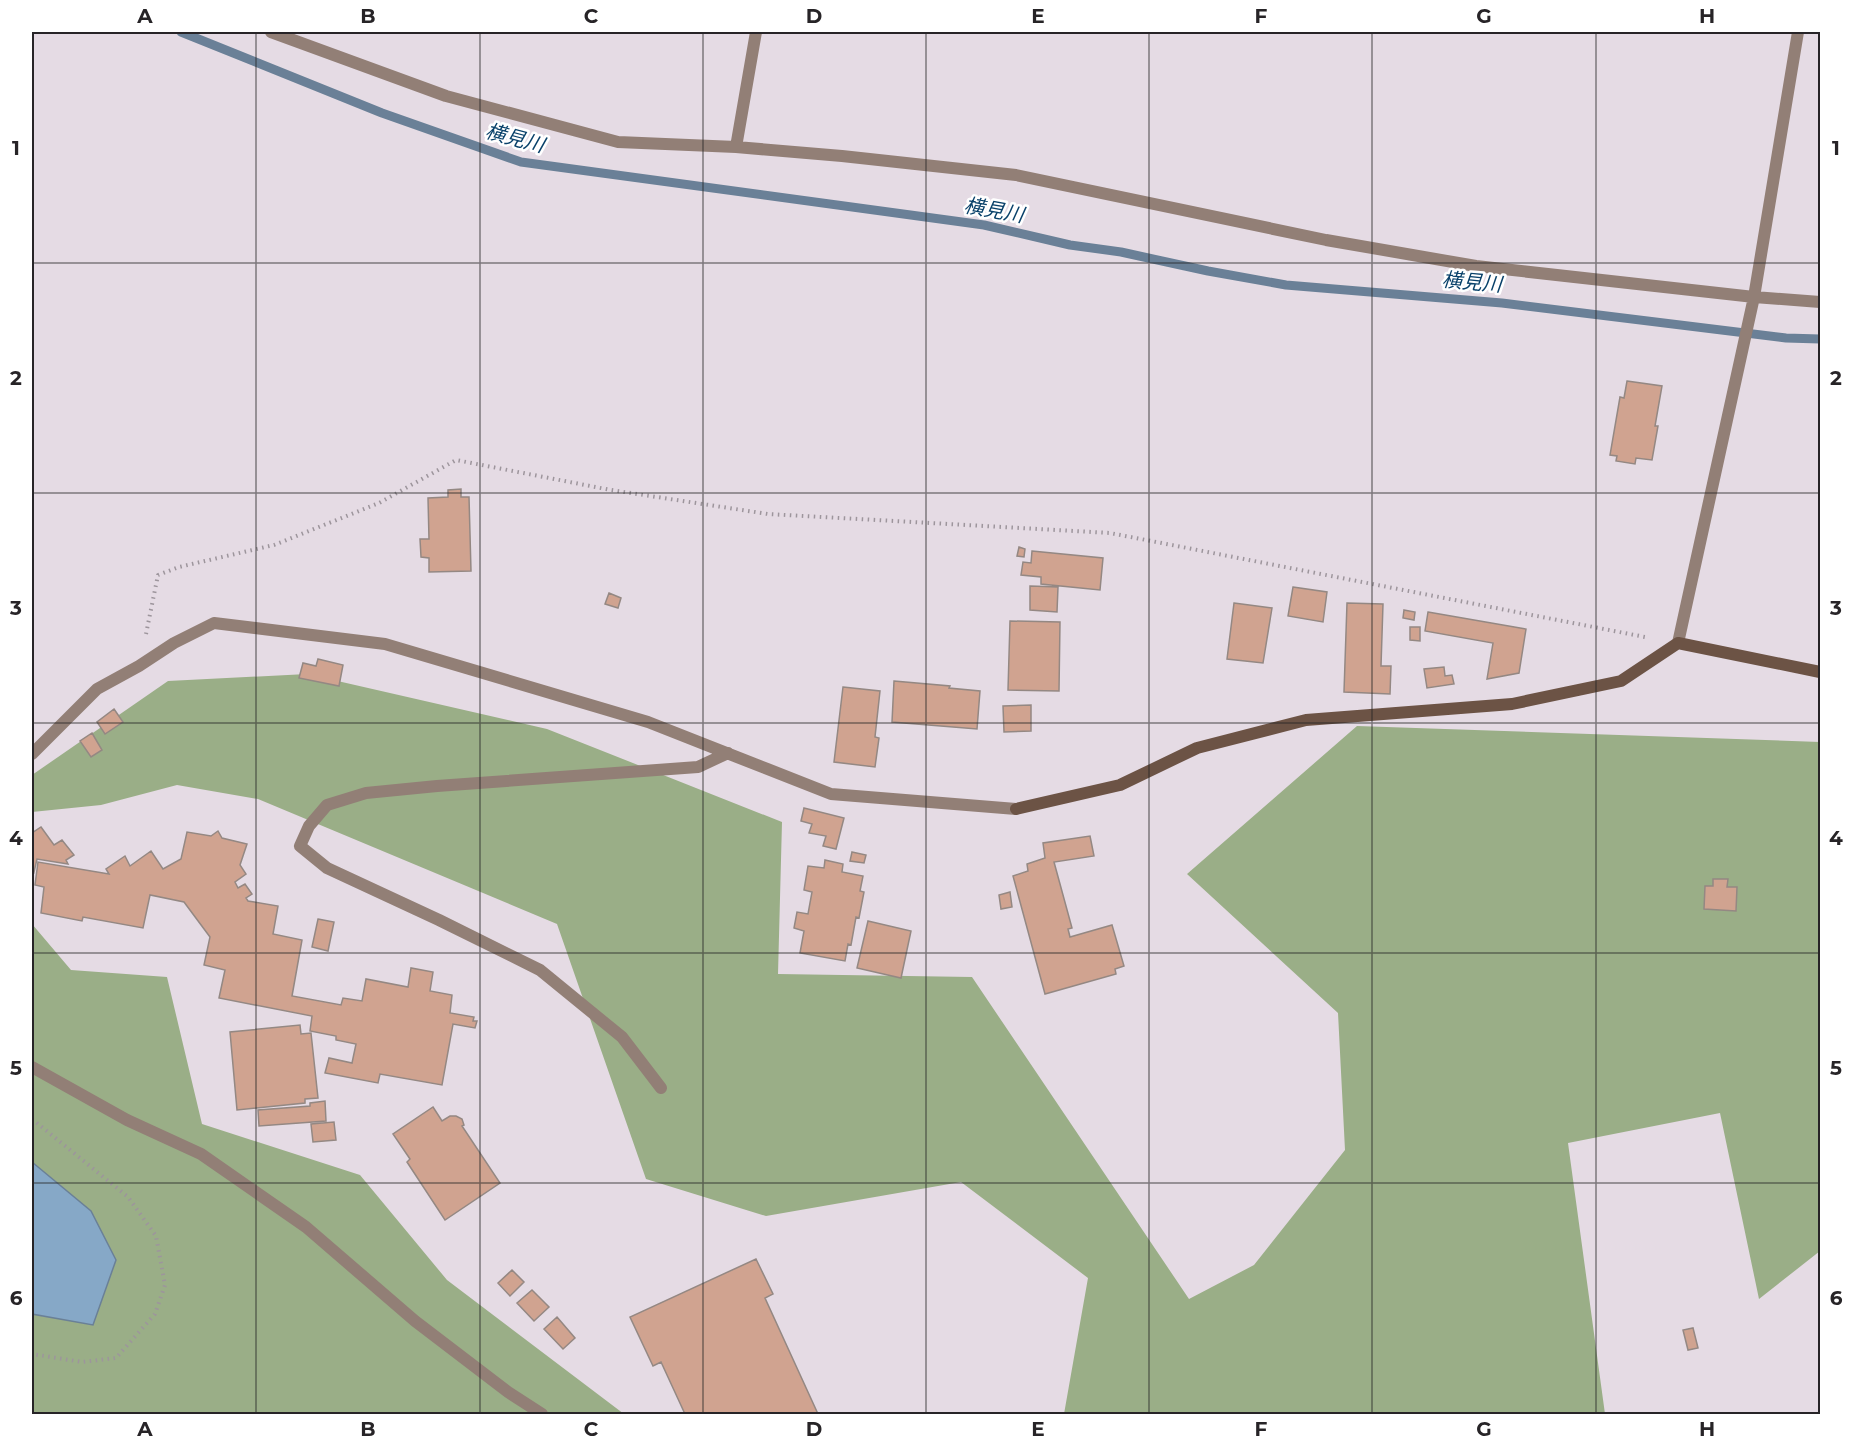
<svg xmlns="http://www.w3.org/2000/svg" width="1852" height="1446" font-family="Montserrat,'Noto Sans JP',sans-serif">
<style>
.forest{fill:#9aae87}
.water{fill:#86a8c7;stroke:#6a8097;stroke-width:1.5}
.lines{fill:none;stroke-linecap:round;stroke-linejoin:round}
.stream{stroke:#6a8097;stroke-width:9}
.building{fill:#d0a390;stroke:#948883;stroke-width:1.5}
.path{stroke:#9d959c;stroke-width:4;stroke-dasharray:1.5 4.5;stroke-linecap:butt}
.street{stroke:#927f76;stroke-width:12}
.secondary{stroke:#6c5345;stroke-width:12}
.grid{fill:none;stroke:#272427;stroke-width:1.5;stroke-opacity:0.55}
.labels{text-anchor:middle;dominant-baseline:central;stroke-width:5;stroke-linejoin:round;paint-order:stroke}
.water-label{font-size:20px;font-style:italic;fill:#09416a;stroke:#fff}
.neatline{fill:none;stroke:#272427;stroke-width:2}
.grid-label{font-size:20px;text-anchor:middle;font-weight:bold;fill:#272427}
</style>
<rect width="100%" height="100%" fill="#e5dbe4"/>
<path class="forest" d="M307,674l240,55 235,93 -4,152 194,3 217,322 65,-34 91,-115 -7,-137 -151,-139 170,-148 463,16v509l-61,48 -39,-186 -152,30 37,271h-541l24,-136 -127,-96 -195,34 -120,-37 -89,-255 -299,-125 -81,-14 -76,20 -69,7v-37l136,-94z
M32,924l39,46 96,7 35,147 158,51 87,105 177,134h-592v-100l15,3 44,-106 -59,-49z"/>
<path class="water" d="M32,1162l59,49 25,49 -23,65 -61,-11z"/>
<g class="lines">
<path class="stream" d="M181,32l201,81 139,49 463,63 86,20 51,7 87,19 78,14 216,18 284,35 34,1"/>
</g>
<path class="building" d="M1627,381l35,5 -7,40h3l-6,34 -16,-2 -1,6 -19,-3 1,-5 -7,-1 10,-58 4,1z
M461,489v8h8l2,74 -42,1v-14l-8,-1 -1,-18h9l-1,-41 20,-1v-7z
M1019,547l6,2 -1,8 -7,-1z
M1032,551l71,7 -3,32 -59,-6v-7l-20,-2 2,-13 8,1z
M1030,586l28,1 -1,25 -27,-2z
M1293,587l34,5 -4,30 -35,-6z
M609,593l12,5 -3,10 -13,-4z
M1234,603l38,5 -9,55 -36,-4z
M1347,603l36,1 -2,62h10l-1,28 -46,-2z
M1404,610l11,2 -1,8 -11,-2z
M1428,612l98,17 -7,44 -32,6 6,-36 -68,-12z
M1010,621l50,1 -1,69 -51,-1z
M1410,627h10v14l-10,-1z
M318,659l25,6 -4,21 -40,-8 4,-15 13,3z
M1444,667l1,9 7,-1 2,9 -27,4 -3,-19z
M894,681l56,5 -1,2 31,3 -3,38 -85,-7z
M843,687l37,4 -5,46 4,1 -4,29 -41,-5z
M1031,705v26l-27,1 -1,-26z
M114,709l9,13 -18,12 -8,-12z
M92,733l10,17 -11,7 -11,-16z
M804,808l40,10 -8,31 -13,-3 3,-10 -17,-3 3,-9 -11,-3z
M41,827l13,18 8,-5 12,15 -8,5 2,4 -31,-5 -3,13 -2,-4v-35z
M218,831l4,7 25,6 -7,21 6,9 -11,8 3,6 7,-4 7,10 -6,4 2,3 30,5 -5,28 29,6 -10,56 49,9 2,-7 19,3 4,-22 42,8 3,-19 22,4 -3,19 22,4 -2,18 24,4 -1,4h4l-2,7 -22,-4 -11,61 -62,-11 -2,9 -53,-10 4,-15 23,5 4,-19 -20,-4v-4l-26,-5 2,-15 -93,-18 6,-28 -21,-5 6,-28 -26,-35 -34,-7 -7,33 -60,-11 -1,4 -41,-8 3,-26 -9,-2 3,-23 71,12 -3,-5 19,-13 5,10 21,-15 12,18 18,-10 6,-27 24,4z
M1090,836l4,20 -40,6 18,66 -4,1 2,8 42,-12 12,41 -9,3 1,5 -71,20 -32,-118 15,-5 -1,-7 18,-6 -2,-15z
M852,852l14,3 -2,8 -14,-2z
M825,860l18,4 -1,8 21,4 -3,15 4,1 -5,26 -3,-1 -5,28 -3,-1 -3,17 -45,-8 4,-22 -10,-3 3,-16 11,2 4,-22 -8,-2 4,-24 16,2z
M1713,879h15l-1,8h10l-1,24 -32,-2 1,-23h8z
M1010,892l2,15 -11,2 -2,-14z
M318,919l16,3 -6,29 -16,-4z
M868,921l43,10 -10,47 -44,-10z
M300,1025l1,9 10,-1 7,65 -13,1v4l-68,7 -7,-78z
M325,1101l1,20 -67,5 -1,-16 52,-4v-3z
M433,1107l9,14 8,-5h6l6,3 2,6 -2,1 38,57 -55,37 -38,-58 3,-3 -17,-25z
M334,1122l2,18 -23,2 -2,-18z
M756,1259l17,35 -8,4 53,116h-133l-24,-52 -8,4 -23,-49z
M512,1270l12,12 -14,14 -12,-13z
M532,1290l17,17 -15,14 -17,-18z
M557,1317l18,21 -12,11 -19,-20z
M1693,1328l5,20 -10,2 -5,-20z"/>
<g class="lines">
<path class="path" d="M146,634l12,-59 21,-8 95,-22 105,-42 77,-43 155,30 157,24 342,19 535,104
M32,1119l96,78 28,39 9,49 -10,29 -39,44 -34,4 -50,-8"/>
<path class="street" d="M271,32l175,64 172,46 118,5 106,9 174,19 310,65 150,26 278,31 66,5
M736,147l20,-115
M1678,643l76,-346 44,-265
M32,754l65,-65 42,-23 35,-23 40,-20 171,21 263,78 183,72 185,15
M32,1067l95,53 74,34 105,73 109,94 93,71 34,22
M661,1088l-39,-51 -82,-67 -101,-50 -112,-52 -27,-22 9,-20 18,-21 39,-12 71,-7 261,-19 30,-14"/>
<path class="secondary" d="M1016,809l104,-24 77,-37 109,-28 206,-16 109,-23 57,-38 142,29"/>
</g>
<path class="grid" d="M256,32v1382M480,32v1382M703,32v1382M926,32v1382M1149,32v1382M1372,32v1382M1596,32v1382M32,263h1788M32,493h1788M32,723h1788M32,953h1788M32,1183h1788"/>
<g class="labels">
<g class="water-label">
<text transform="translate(515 138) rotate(15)">横見川</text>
<text transform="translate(994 210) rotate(10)">横見川</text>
<text transform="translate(1472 282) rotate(5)">横見川</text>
</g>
</g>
<rect width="1852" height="1446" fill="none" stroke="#ffffff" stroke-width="66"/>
<rect x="33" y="33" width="1786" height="1380" class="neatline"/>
<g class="grid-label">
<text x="145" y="23">A</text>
<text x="368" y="23">B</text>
<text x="591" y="23">C</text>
<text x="814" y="23">D</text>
<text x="1038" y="23">E</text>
<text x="1261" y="23">F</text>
<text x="1484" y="23">G</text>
<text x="1707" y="23">H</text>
<text x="16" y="155">1</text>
<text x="1836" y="155">1</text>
<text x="16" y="385">2</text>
<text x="1836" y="385">2</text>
<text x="16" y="615">3</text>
<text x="1836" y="615">3</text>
<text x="16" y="845">4</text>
<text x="1836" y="845">4</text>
<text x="16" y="1075">5</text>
<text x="1836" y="1075">5</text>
<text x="16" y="1305">6</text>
<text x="1836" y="1305">6</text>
<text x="145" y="1436">A</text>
<text x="368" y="1436">B</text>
<text x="591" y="1436">C</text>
<text x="814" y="1436">D</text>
<text x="1038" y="1436">E</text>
<text x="1261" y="1436">F</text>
<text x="1484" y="1436">G</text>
<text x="1707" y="1436">H</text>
</g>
</svg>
